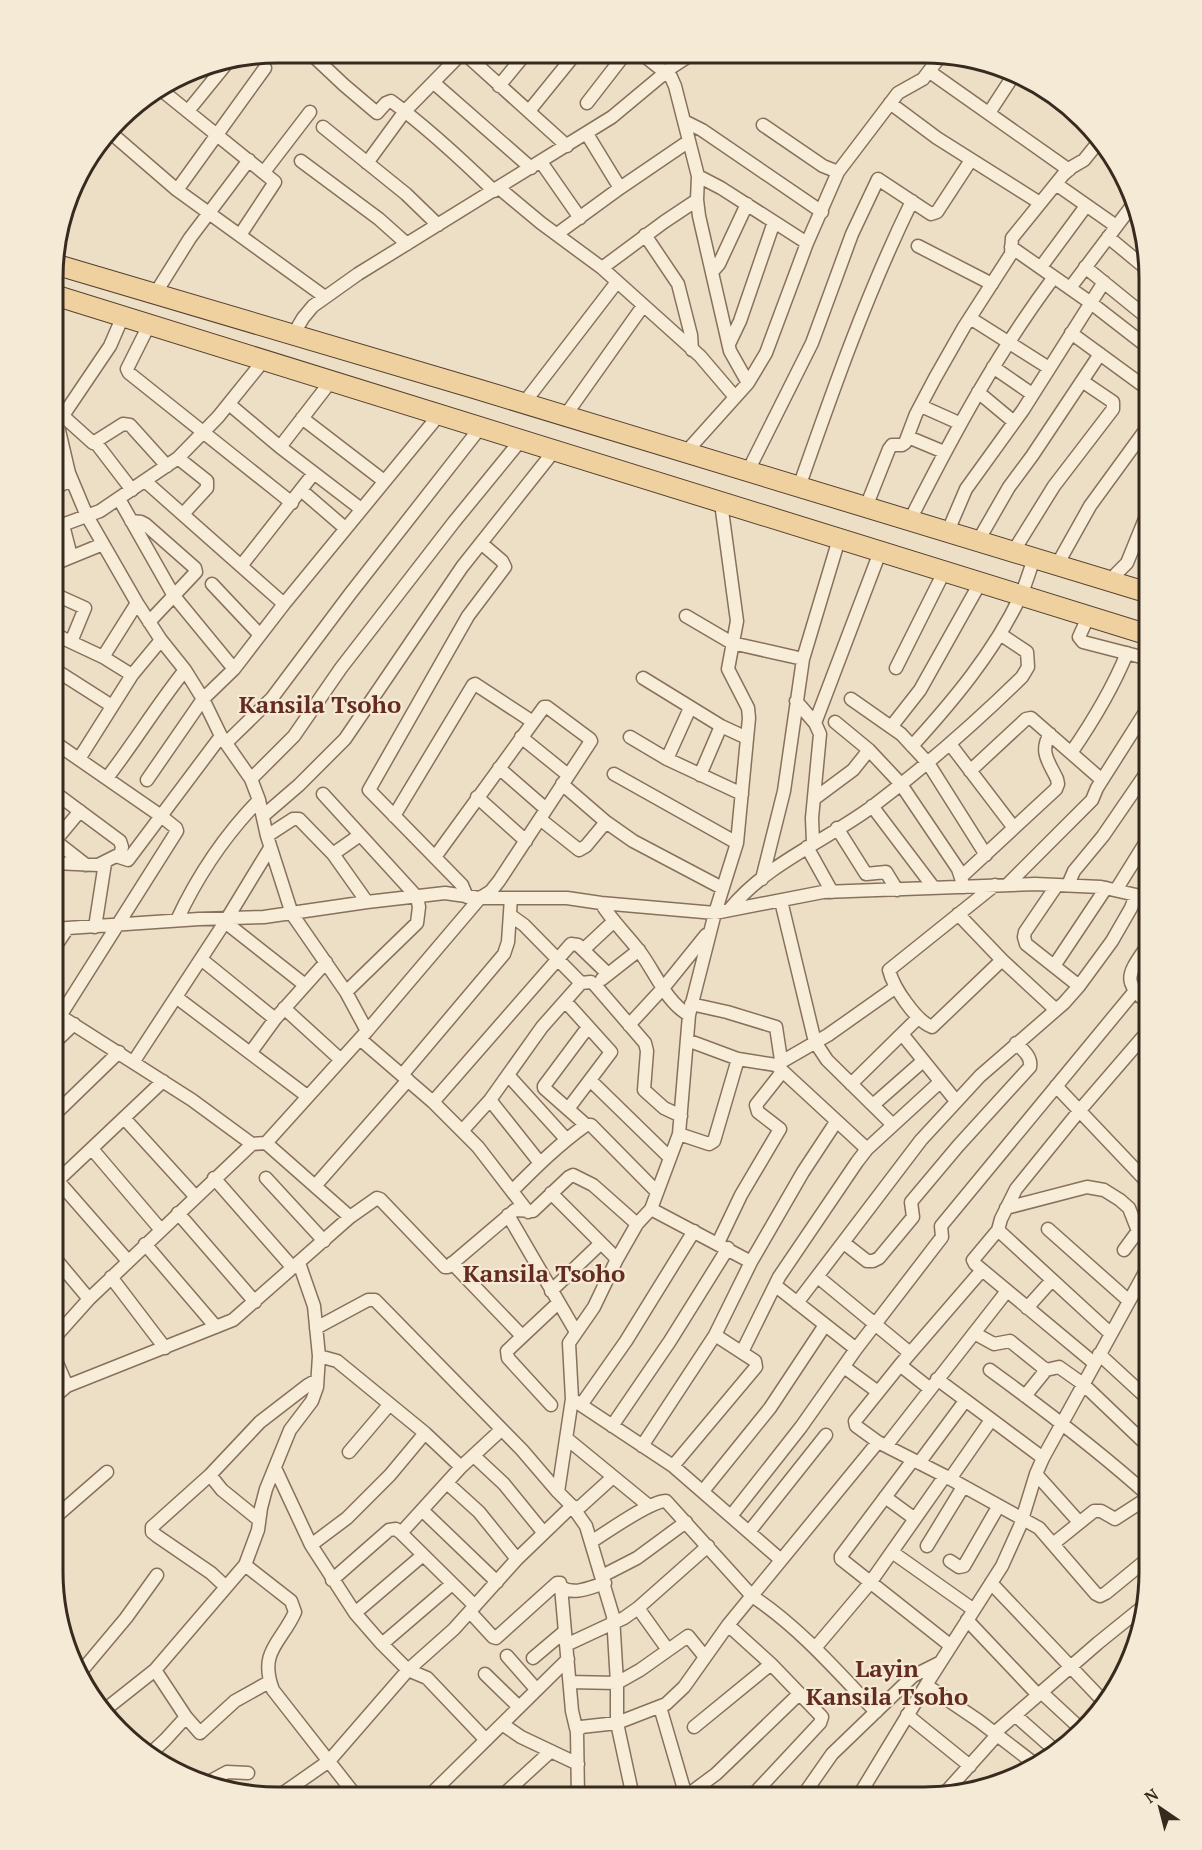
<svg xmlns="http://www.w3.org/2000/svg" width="1202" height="1850" font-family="'PT Serif',serif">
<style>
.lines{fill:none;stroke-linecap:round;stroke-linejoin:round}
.minor-casing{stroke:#88715c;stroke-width:15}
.primary-casing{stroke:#564030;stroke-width:22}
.minor{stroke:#f8edd9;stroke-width:12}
.primary{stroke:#efd19f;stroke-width:20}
.labels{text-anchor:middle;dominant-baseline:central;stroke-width:4.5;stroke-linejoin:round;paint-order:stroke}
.quarter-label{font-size:24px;font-weight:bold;fill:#642b20;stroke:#f5ead5}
.rim{fill:none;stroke:#382a1f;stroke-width:3}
</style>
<rect width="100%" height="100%" fill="#eddfc6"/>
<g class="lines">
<defs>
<path id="minor" d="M310,53l34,32 33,28 9,-10 5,-2c37,27 70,58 103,90
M464,53l103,93
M642,54l29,23 4,9 23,90 -1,24 2,16 31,135 18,32
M930,72l139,98
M434,83l97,85
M499,86l27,-33
M160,89l115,93 -35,53
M587,103l38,-49
M890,103l47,35 103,65
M188,111l39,-48
M529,111l47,-58
M989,113l26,-40
M684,121l18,9 120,82
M763,125l60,41 15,6
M323,127l83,67 32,31
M111,133l66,57 148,107
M587,134l33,54
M301,161l78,58 28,25
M541,162l39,56
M367,163l38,-52 57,-58
M264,172l46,-60
M698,176l23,12 86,55
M1056,184l60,42
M499,188l42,35 61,45 98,88 35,41
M177,190l88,-122
M557,234l63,-46 69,-47
M645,235l33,49 13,51 1,15
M1108,237l40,33
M918,246l74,38
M1011,247l80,56 58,45
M1041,267l45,-61
M1085,267l64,52
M602,268l62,-46 33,-22
M712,272l7,-8 28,-60
M1070,288l64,-85
M155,294l35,-56 59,-78
M970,318l79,50
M149,325l-22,44 2,4 163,130
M1071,333l78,57
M293,335l10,-17 10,-12 45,-32 254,-157 60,-50 20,-13
M729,344l11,-23 34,-99
M993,367l39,27
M978,392l36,30
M524,403l93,-121
M229,404l51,43 81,62
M921,406l38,17
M54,409l15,64 18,43 50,87 24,37 24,30 18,29 18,37 30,43 8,21 8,36 25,78 54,78 21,39
M63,416l30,27 30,-19 7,1 37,41
M565,416l78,-110
M302,418l82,63
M58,423l52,-77 13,-30
M908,437l36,15
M96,443l36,47
M280,447l51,-66
M686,452l62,-69 18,-30 41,-110 31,-71 60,-79 25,-14 19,-25
M178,458l29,23v7l-24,26
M748,471l64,-128 40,-109 26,-55 53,35 6,-2 34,-52
M145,481l139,123
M799,487c34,-97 68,-194 113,-286
M54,488l18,-8
M301,490l44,38
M119,499l55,97 60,73
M866,507l23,-58 3,-4h10l3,-2 11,-29 19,-36 29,-51 47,-73 1,-16 51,-63 9,-8 12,-7 17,-21
M910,520c43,-85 87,-167 144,-243
M131,521l10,1 4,2 50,44 1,4 -47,50
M63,525l8,31
M54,528l46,-17 78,-53 40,-41 46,-57
M948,531l18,-42 57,-79 81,-128
M978,541l31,-54 23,-31 68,-102
M1013,552l41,-66 59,-77v-7l-31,-21
M54,564l49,-20
M1057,565l33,-59 59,-81
M241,566l73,-93
M1110,580l17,-17 22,-54
M212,584l48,51
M54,594l31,14 -14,34
M686,616l46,27 71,16
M1088,617l-9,20 4,5 66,17
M54,634l49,23 29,18
M103,657l34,-54
M896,668l48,-96
M54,669l58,37
M643,678l78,48 26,12
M851,699l50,35 27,29 58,92
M796,701l19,22 5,11 -8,84 1,25
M835,722l34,28 31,33 58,86 6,18
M815,723l65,-171
M891,727l29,-37 60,-107
M521,737l47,38
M630,737l37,22 75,35
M54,742l107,74 15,12 1,3 -117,185
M226,743l46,-45 78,-104 130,-166
M950,744l64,84
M912,746c41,-45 82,-94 108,-149 6,-13 10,-27 14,-39
M1071,753c22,-32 41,-63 56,-100
M79,759l53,-84 29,-35
M667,759l23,-51
M499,768l47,41
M970,771l56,-52 5,-1 71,62
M614,774l123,69
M700,775l21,-49
M107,778c27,-35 50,-73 78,-108
M251,779l43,-43 47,-68 113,-146 67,-82
M147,780l56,-81 31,-30 50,-65 155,-189
M562,784l44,38 27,19 89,47
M54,792l66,49 2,6 -2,9
M323,794l94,103 2,10 -2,16 -71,69
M477,797l49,44
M814,799l39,-29 16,-20
M872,806l62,82
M263,816l36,-31 46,-46 117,-172 92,-116
M394,816l79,-131 2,-1 58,38
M540,819l39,31 7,-4 20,-24
M837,828l29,46 20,-2 11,18
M267,836l26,-17h6l34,35 34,48
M54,840l32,25
M55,841l25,-30
M807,847l25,45
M333,854l27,-19
M54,863l44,2 18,-9 12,4 93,-124
M961,877l95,-88 2,-5 -1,-5c-8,-17 -18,-27 -7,-45
M762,879l22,-88 19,-132 36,-120
M995,885l-106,85c4,17 27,51 43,57l70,-67
M1007,885l85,-85 5,-12 52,-82
M1057,885l-32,47 -1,5 2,7 53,42
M1068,885l6,-14 29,-35 46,-67
M1116,890l33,-53
M467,897l-5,-12 -93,-95 99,-174 37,-49 -3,-6 -21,-18
M781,901l34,141 12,18 66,65
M601,903c11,18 26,32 39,49 15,20 26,50 49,63
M729,910c38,-47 97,-69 144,-104 53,-40 102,-83 149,-129l6,-10 -1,-15 -27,-18
M958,914l44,46 54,50
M510,915l14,10 57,58
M177,920c20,-43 49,-86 82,-120
M225,922l80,63
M95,927l10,-64
M53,929l146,-10 65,-2 103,-15 78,-9 35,5h87l34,5 114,10 108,-21 212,-8 66,3 35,8 13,6
M53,950l14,-21
M583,950l30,-28
M201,959l74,60
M1054,966l52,-78
M602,979l37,-29
M176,997l131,99
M565,1001l46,51 -43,57
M691,1004l36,8 49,15 5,33
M1149,1004c-31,-24 -18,-33 0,-61
M284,1008l57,52
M54,1012l138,88 60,44 14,-1 84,74
M629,1025l35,-38 42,-52
M588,1027l-44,59v2l42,37h5l66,67
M902,1034l54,67
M360,1039l73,63 45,45 50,65
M687,1040l51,19 38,6 91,84
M53,1044l21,-20
M251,1052l24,-33 51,-57
M134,1061l91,-139 45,-74
M776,1065l52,-30 68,-48
M402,1075l102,-121 4,-12 3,-44
M508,1075l58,64
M590,1080l80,78
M851,1084l67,-66
M1056,1086l93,98
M490,1100l50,63
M433,1102l138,-158 7,1 30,29
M873,1105l50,-44
M53,1116l66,-64
M124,1118l71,78
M462,1131l28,-31 52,-73 39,-44 10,-1 4,3 50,58 2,8 -3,39 20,18 17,8
M679,1134l30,10 5,-3 24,-82
M266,1143l101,-112 113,-133 11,-7 8,-10 92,-140 -1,-2 -43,-32h-3l-109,150
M92,1149l69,81
M214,1178l79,90
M266,1178l58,63
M58,1181l70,80
M53,1185l110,-104
M315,1186l93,-106
M512,1191c24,-24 47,-47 74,-66
M551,1193l66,66
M1006,1208l81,-21 17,3 16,10 9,8 9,23
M651,1209l100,53
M178,1213l77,89
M508,1215l68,117
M637,1224l-20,35 -23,48 -25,36 3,56 101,67 108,94
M1048,1229l81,72
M998,1230l113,104
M718,1243l23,-48 39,-66 -22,-17 -2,-7 26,-33
M844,1243l23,18h6l6,-3 34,-41 -2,-15 47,-56 72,-79c2,-10 -7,-17 -14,-24
M145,1244l71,83
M1124,1250l25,-34
M53,1256l36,43
M452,1263l70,73
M982,1270l-82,95 -45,56 1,5 22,16 67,34 94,52 57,66 4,2 6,-3 39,-32h4
M111,1277l54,71
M818,1277l92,76
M776,1286l80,63
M551,1291l50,-48
M797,1303l124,-163 59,-64 84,-73 15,-17 33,-45 19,-33 5,-13
M1027,1308l25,-28
M316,1328l52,-28h7l147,150 36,42
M974,1333l20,11 16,-3 36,29
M53,1342l2,-5 34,-38 163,-155
M742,1352l37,-75 78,-115 10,-13 73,-67
M53,1354l14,32
M1099,1354l50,46
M319,1356l18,5 88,72 36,34 40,-37
M1094,1363l-119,-99 -2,-4 25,-30 3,-11 15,-30 64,-79 69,-80
M900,1365l29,23
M844,1367l34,25
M990,1370c55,40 108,80 159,126
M937,1379l106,79
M1025,1396l21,-26 13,-3 24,17 66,63
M53,1398l14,-12 166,-66 117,-103 27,-19 3,1 65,68h3l67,-57 18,1 36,-34 4,-2 20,10 44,39 14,-15 28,-75 10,-119 26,-102 22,-70 12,-125 -1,-10 -20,-39 9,-48 -16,-118
M551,1405l-43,-47 -1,-7 51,-48
M581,1405l45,-64 68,-110
M612,1426l58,-85 58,-93
M425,1433l-35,42 -43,43 -36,27 44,68 27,31 26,26 19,8 59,62
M566,1438l83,68
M642,1446l73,-111 36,-73 52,-90 33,-50
M886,1446l121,-155
M349,1452l40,-47
M474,1456l30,28 39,48
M913,1460l-72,96v3l110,87
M919,1463l46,-62
M673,1466l83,-99 -1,-6 -40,-26
M461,1467l-60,66 74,73
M275,1468l36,77
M1036,1474l43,48
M210,1475l12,15 37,30
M950,1479l41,-59
M447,1483l32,29 38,47
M703,1491l67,-83 55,-83
M885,1497l30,22
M572,1506l14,20 27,90 4,67v40l-36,4 -4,5 1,65
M572,1506l6,2 3,-2 32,-29
M422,1510l75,72
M731,1516l70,-89 55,-78 86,-112 -1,-11 193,-234
M53,1519l54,-47
M749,1532l77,-97
M591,1542c16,-10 59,-41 75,-41l86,95c47,31 85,75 124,116
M1053,1544l41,-33h7l14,8 34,-22
M927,1546l36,-59
M892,1552l82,58
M950,1561l9,6 5,-1 34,-59
M245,1565l46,36 4,11c-13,30 -37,39 -22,78l83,106
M602,1576l35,-18 49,-36
M332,1580l57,-50 7,-1 5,4
M991,1583l115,121
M226,1587l-15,-14 -54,-37 -5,-4v-5l58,-52 50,-53 48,-37 9,-5
M561,1587l11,124 5,21
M638,1608l30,42
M470,1612l23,25 3,1 61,-55h3l1,4c13,9 30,0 44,-4
M355,1613l68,-58
M967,1620l71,75
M728,1625l43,39 51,53 -2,6 -69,74
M382,1644l70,-60
M566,1645l58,-27 14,-10 70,-62
M815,1648l55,-65 75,-107
M507,1656l29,33
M533,1658l32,-27
M155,1670l31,47 14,16 35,-32 34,-19
M79,1674l47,-56 31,-43
M485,1674l34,33
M570,1682l47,1 23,-13 48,-34 17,21
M926,1685l53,36 57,44
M1041,1692l41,38
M660,1707l26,89
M102,1712l53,-42 90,-105 13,-35 3,-22 5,-19 24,-59 22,-29 5,-14 2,-31 -5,-50 -15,-43
M907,1715l63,51
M1015,1715l43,38
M502,1724l19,13 57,27
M694,1727l77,-63
M149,1755l16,-15 21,-23
M205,1784l22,-12 21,1
M945,1793l52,-58 2,-6 99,-86 47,-38
M279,1796l50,-35 79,-91 46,-41 63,-70 55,-53 -14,-14 14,-93
M429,1796l139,-137
M502,1796l49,-45
M633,1797l-16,-74 49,-19 18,-17 44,-62 150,-183
M685,1797l31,-23 83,-80
M802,1797l30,-43 81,-78 26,-13
M858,1797l68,-112 76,-119 18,-40 16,-52 7,-16 106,-193"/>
<path id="primary" d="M54,264l423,125 672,204
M54,295l1095,340"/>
</defs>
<use href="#minor" class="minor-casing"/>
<use href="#primary" class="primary-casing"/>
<use href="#minor" class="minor"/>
<use href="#primary" class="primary"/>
</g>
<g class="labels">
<g class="quarter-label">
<text x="320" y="704">Kansila Tsoho</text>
<text x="544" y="1273">Kansila Tsoho</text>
<text x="887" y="1668">Layin<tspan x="887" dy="28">Kansila Tsoho</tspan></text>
</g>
</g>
<path d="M0 0H1202V1850H0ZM278 63H924A215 215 0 0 1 1139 278V1572A215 215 0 0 1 924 1787H278A215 215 0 0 1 63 1572V278A215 215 0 0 1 278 63Z" fill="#f5ead5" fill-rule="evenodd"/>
<path class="rim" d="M278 63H924A215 215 0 0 1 1139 278V1572A215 215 0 0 1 924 1787H278A215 215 0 0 1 63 1572V278A215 215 0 0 1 278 63Z"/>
<g transform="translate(1160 1808) rotate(325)" stroke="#f5ead5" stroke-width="4.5" paint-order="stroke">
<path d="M0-4.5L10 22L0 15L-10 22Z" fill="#382a1f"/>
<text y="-9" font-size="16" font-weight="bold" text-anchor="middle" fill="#382a1f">N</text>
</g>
</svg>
